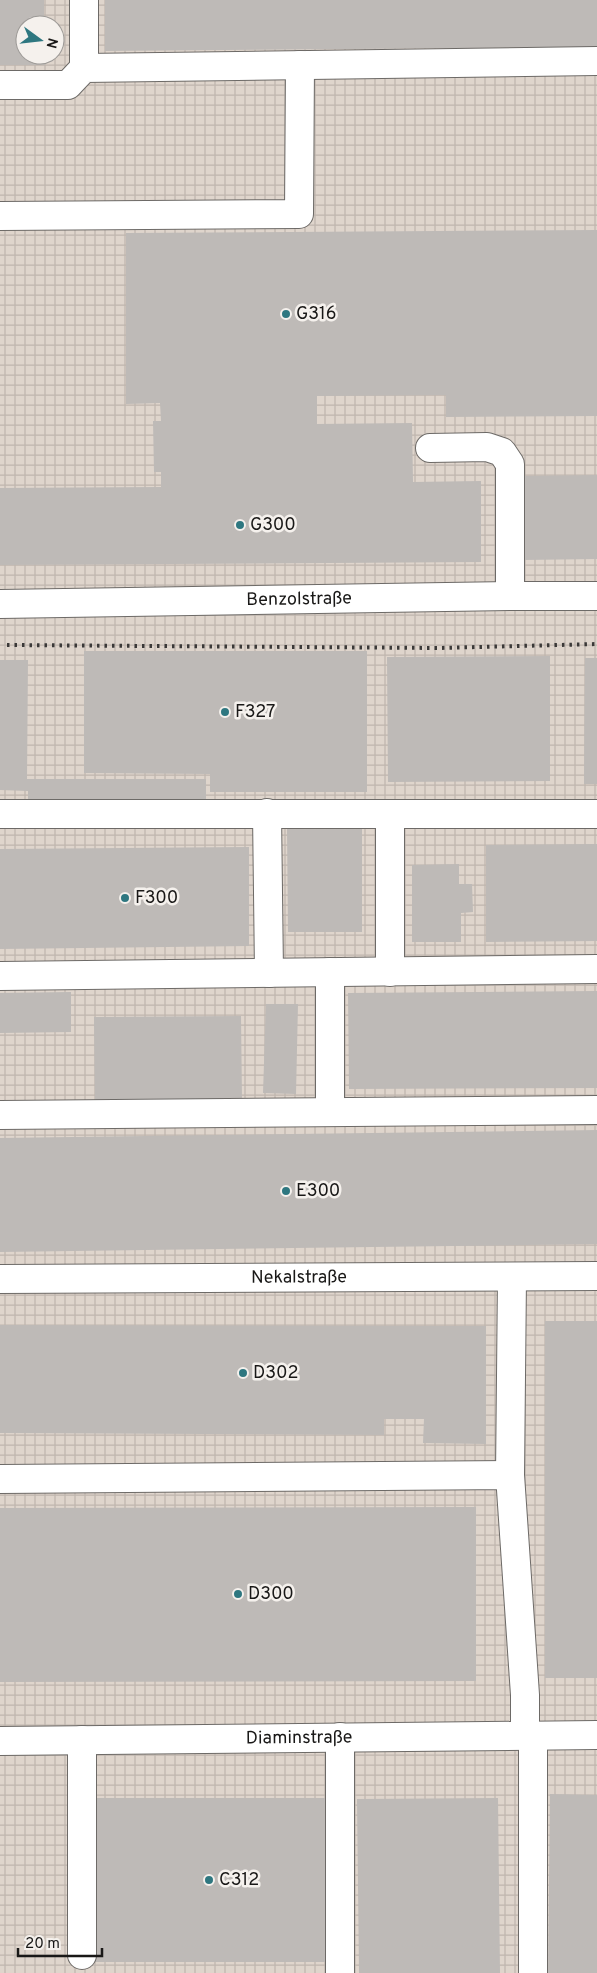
<svg xmlns="http://www.w3.org/2000/svg" width="597" height="1973" font-family="Overpass,sans-serif">
<style>
.industrial{fill:url(#industrial-grid);fill-rule:evenodd}
.building{fill:#bebab7}
.lines{fill:none;stroke-linecap:round;stroke-linejoin:round}
.minor-casing{stroke:#6d6a67;stroke-width:30}
.minor{stroke:#fff;stroke-width:28}
.rail{stroke:#3b3938;stroke-width:4;stroke-dasharray:2.5 5;stroke-linecap:butt}
.poi-dot{fill:#2e7780;stroke:#f5f1ed;stroke-width:2}
.labels{text-anchor:middle;dominant-baseline:central;stroke-width:5;stroke-linejoin:round;paint-order:stroke}
.poi-label{font-size:18px;fill:#191817;stroke:#f5f1ed;text-anchor:start}
.street-label{font-size:18px;fill:#191817;stroke:#f5f1ed}
</style>
<defs>
<pattern id="industrial-grid" width="8" height="8" patternUnits="userSpaceOnUse" patternTransform="scale(1.25)"><rect width="8" height="8" fill="#dfd5cc"/><path d="M0 4h8M4 0v8" fill="none" stroke="#bfb6ae"/></pattern>
</defs>
<rect width="100%" height="100%" fill="#e8e4e0"/>
<path class="industrial" d="M0,0h597v1973h-597zM25,25h30v30h-30z"/>
<path class="building" d="M0,0h44v25h-19v30h20v10h-45z
M105,0h492v47l-492,4z
M597,230v186l-151,1v-22l-129,1v28l95,-1 1,59 68,-1v81l-481,3v-77l161,-1v-15h-7l-1,-51h8l-1,-18 -34,1v-171z
M597,475v84l-74,1 -1,-84z
M84,651h283v141h-157v-18l-126,-1z
M550,656v125l-162,1 -1,-125z
M585,658h12v126h-13z
M0,660h28l-1,119h179v33l-178,1v-22l-28,-1z
M287,828h75v104h-74z
M597,844v97l-111,1v-97z
M249,847v99l-249,3v-100z
M459,864v20h13l1,28 -12,1v29h-49v-77z
M597,991v97l-248,1 -1,-96z
M71,992v40l-71,1v-40z
M266,1004h32l-2,90 -33,-1z
M241,1016l1,85 -147,2 -1,-86z
M597,1130v114l-597,8v-114z
M545,1321h52v357h-52z
M0,1325l486,1v118l-63,-1 1,-24h-40v16l-384,-2z
M476,1507v174l-476,1v-174z
M550,1794l47,1v178h-49z
M93,1798h232v164h-232z
M498,1798l2,175h-141l-2,-174z"/>
<g class="lines">
<defs>
<g id="minor">
<path d="M84,68v-68"/>
<path d="M0,85h68l16,-17 513,-7"/>
<path d="M0,216l299,-2 1,-149"/>
<path d="M430,448l57,-1 15,5 8,12v132"/>
<path id="s1" d="M0,604l510,-8h87"/>
<path d="M267,813l2,160"/>
<path d="M0,814h597"/>
<path d="M390,972v-157"/>
<path d="M0,976l597,-7"/>
<path d="M330,1111v-139"/>
<path d="M0,1115l597,-5"/>
<path id="s2" d="M0,1279l597,-3"/>
<path d="M510,1475l2,-198"/>
<path d="M0,1479l510,-4 15,220v40"/>
<path d="M533,1735v238"/>
<path d="M340,1737v236"/>
<path id="s3" d="M0,1741l597,-6"/>
<path d="M82,1955v-215"/>
</g>
</defs>
<use href="#minor" class="minor-casing"/>
<use href="#minor" class="minor"/>
<path class="rail" d="M7,645l432,3 158,-4"/>
</g>
<g class="poi-dot">
<circle cx="286" cy="314" r="5"/>
<circle cx="240" cy="525" r="5"/>
<circle cx="225" cy="712" r="5"/>
<circle cx="125" cy="898" r="5"/>
<circle cx="286" cy="1191" r="5"/>
<circle cx="243" cy="1373" r="5"/>
<circle cx="238" cy="1594" r="5"/>
<circle cx="209" cy="1880" r="5"/>
</g>
<g class="labels">
<g class="poi-label">
<text x="296" y="314">G316</text>
<text x="250" y="525">G300</text>
<text x="235" y="712">F327</text>
<text x="135" y="898">F300</text>
<text x="296" y="1191">E300</text>
<text x="253" y="1373">D302</text>
<text x="248" y="1594">D300</text>
<text x="219" y="1880">C312</text>
</g>
<g class="street-label">
<text stroke="none"><textPath href="#s1" startOffset="299">Benzolstraße</textPath></text>
<text stroke="none"><textPath href="#s2" startOffset="299">Nekalstraße</textPath></text>
<text stroke="none"><textPath href="#s3" startOffset="299">Diaminstraße</textPath></text>
</g>
</g>
<g transform="translate(40 40) rotate(105)"><circle r="24" fill="#f5f1ed" stroke="#9d9a97"/>
<path d="M0-4L9 19L0 12L-9 19Z" fill="#2e7780"/>
<text y="-8" font-size="14" font-weight="bold" text-anchor="middle" fill="#191817">N</text>
</g>
<path d="M18 1948v8h84v-8" fill="none" stroke="#191817" stroke-width="2.5"/>
<text x="25" y="1948" font-size="15" fill="#191817" stroke="#f5f1ed" stroke-width="4" paint-order="stroke">20 m</text>
</svg>
